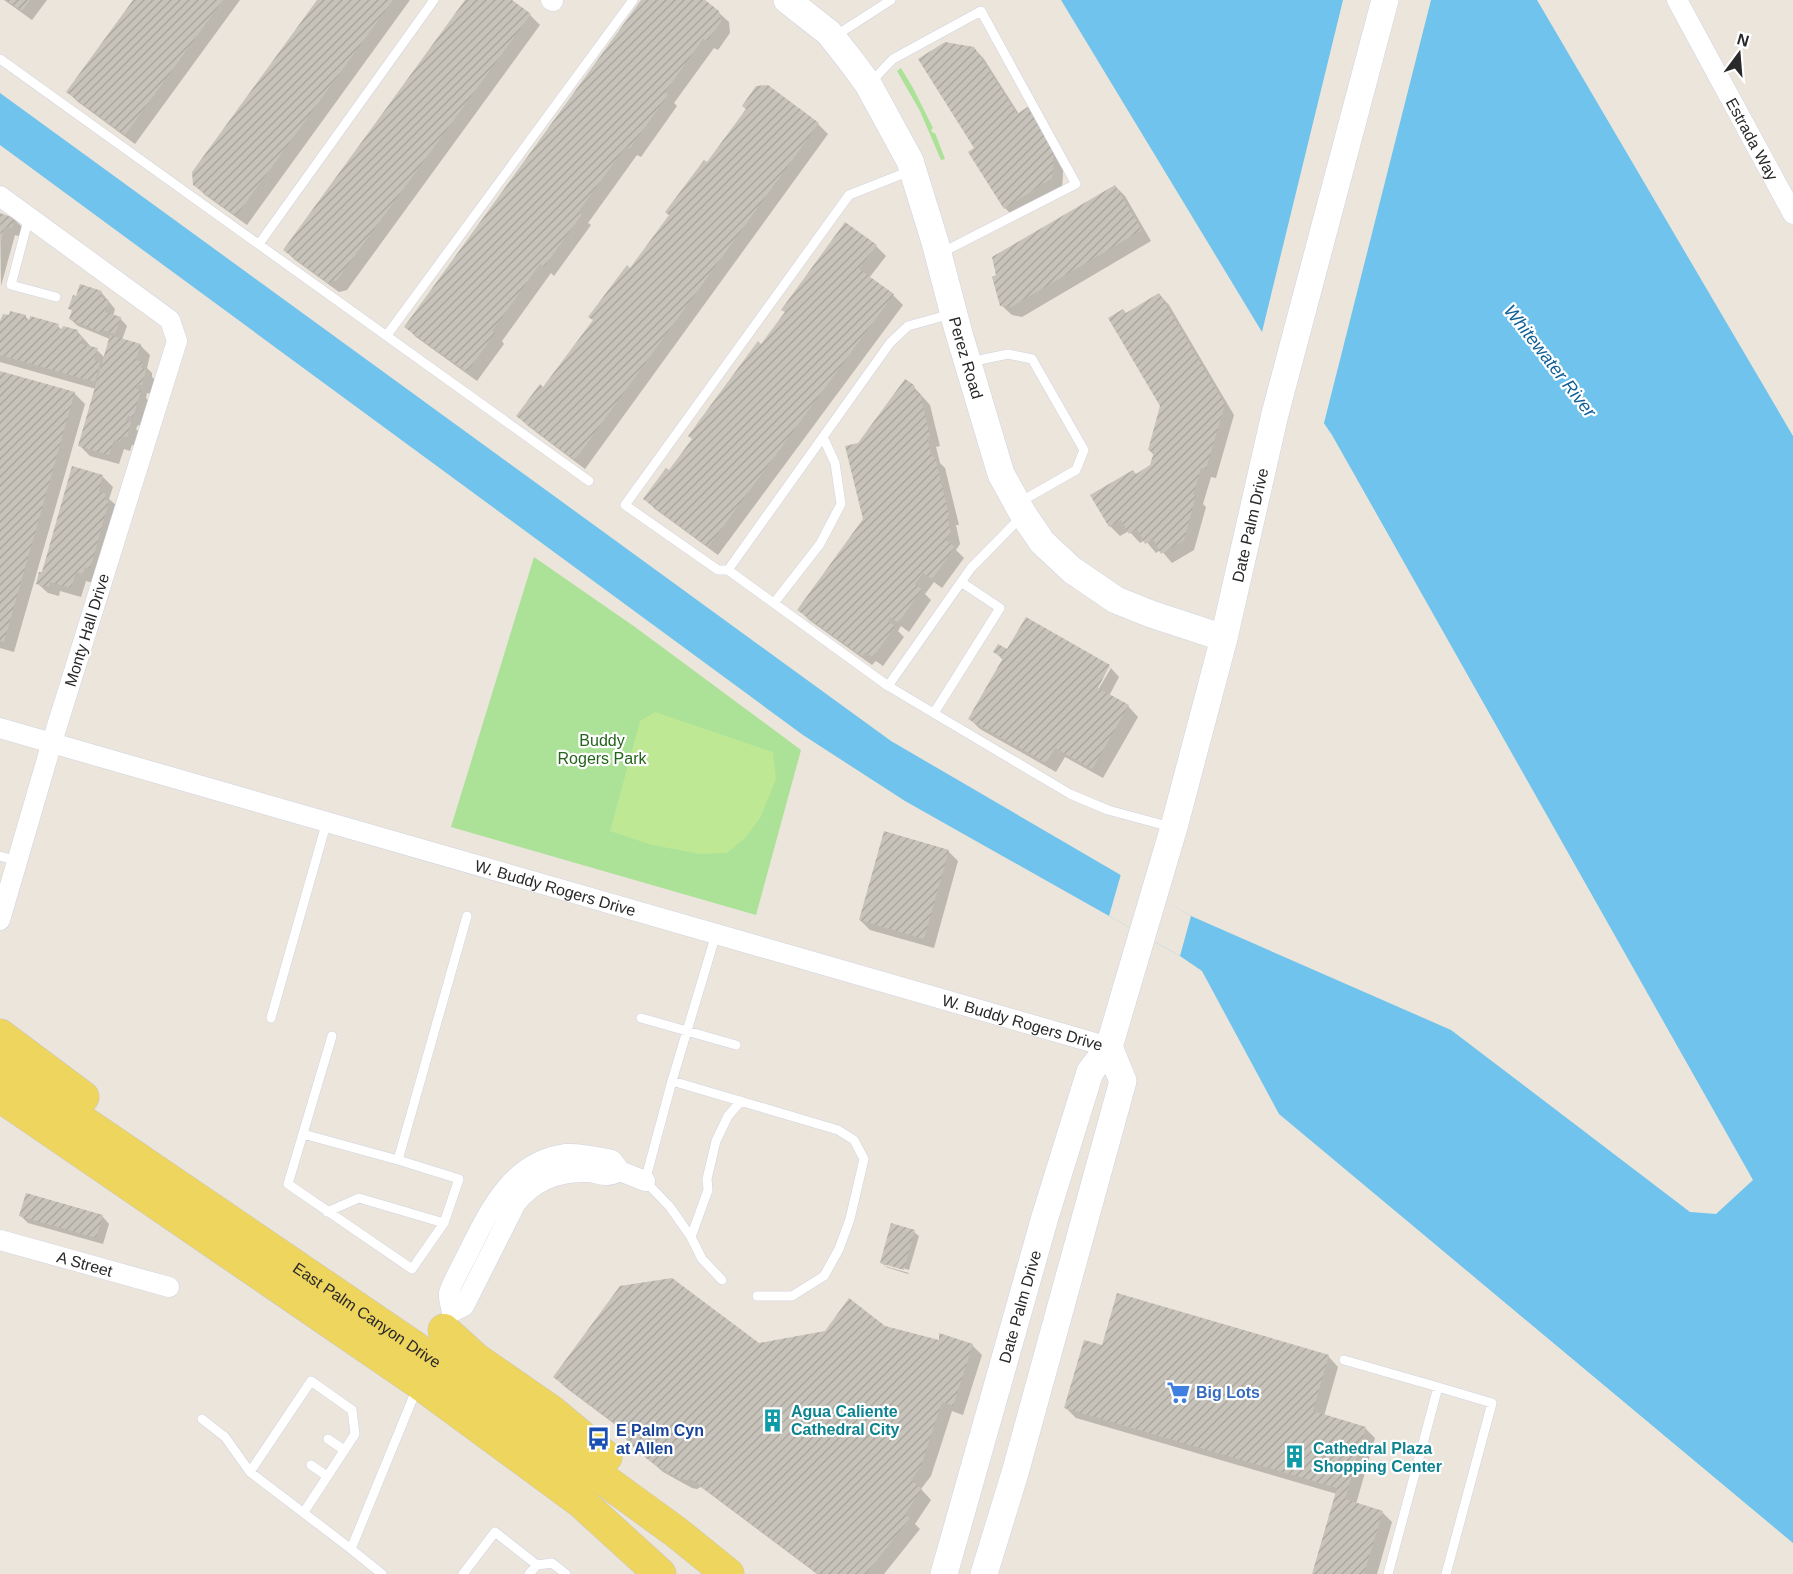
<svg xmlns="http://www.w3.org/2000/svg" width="1793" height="1574" font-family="Helvetica,sans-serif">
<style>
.grass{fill:#ace198}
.pitch{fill:#bfe894}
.water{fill:#6fc3ec}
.pier{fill:#ebe5db}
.shadow{fill:#0003}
.building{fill:url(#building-hatch)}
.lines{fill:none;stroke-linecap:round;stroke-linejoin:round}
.service-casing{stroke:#d0d3e2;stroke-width:10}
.minor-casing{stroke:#d0d3e2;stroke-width:21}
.secondary-casing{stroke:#d0d3e2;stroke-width:28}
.primary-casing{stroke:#c7c7c7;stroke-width:33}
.service{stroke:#fff;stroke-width:9}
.minor{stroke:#fff;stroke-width:20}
.secondary{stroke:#fff;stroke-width:27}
.primary{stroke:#eed55e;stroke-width:32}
.labels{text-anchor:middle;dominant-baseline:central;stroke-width:4.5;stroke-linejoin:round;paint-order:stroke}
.street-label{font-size:16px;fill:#292929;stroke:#fff}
.park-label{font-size:16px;fill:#25641b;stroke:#fff}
.shop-label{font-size:16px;font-weight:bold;fill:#366cbe;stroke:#fff;text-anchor:start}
.culture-label{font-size:16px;font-weight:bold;fill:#0d838f;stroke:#fff;text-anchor:start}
.transit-label{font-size:16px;font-weight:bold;fill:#164399;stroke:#fff;text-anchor:start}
.water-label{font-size:18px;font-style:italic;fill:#106097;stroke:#fff}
</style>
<defs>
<pattern id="building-hatch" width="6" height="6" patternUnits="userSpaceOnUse" patternTransform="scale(1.5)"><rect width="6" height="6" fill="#c7c3ba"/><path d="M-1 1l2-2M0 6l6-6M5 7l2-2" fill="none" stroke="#aba8a0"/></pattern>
</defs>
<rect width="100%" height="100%" fill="#ebe5db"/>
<path class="grass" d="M901,68l12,20 20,40 -2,2 2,3h2l10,26 -4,1 -21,-49 -23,-40z
M534,557l101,70 166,123 -45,165 -305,-88z"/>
<path class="pitch" d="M655,712l118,40 3,27 -16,39 -14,19 -19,16 -27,1 -48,-9 -42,-14 30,-110z"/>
<path class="water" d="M1061,0h476l256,436v1107l-514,-429 -77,-143 -22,-15 -275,-155 -102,-66 -803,-590v-52l891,648 300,175 260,114 239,182 26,2 37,-34 -421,-745 -70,-103z"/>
<path class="pier" d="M1343,0h88l-108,427 -62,-91z
M1121,874l70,42 -11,40 -71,-40z"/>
<path class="shadow" d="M4,0h43l-15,20z
M135,0h105l-105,144 -57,-42 -10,-10z
M319,0h91l-163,225 -42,-30 -11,-11z
M467,0h43l20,15 10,10 -193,265 -8,2 -44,-32 -10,-10z
M642,0h60l16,12 11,10 1,11 -12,17 -4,-2 -40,55 3,3 -36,51 -4,-2 -49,68 3,2 -37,51 -3,-3 -49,68 2,3 -27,37 -61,-44 -10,-10z
M974,48l10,11 35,55 45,43 -2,32 -47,29 -10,-10z
M818,124l10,10 -243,335 -57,-43 -10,-10 26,-27 163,-225z
M1115,186l10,10 26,45 -129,76 -10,-2 -11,-10z
M0,214l14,5 10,10 -2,8 -7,-2 -14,51z
M876,246l10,10 -17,22 24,17 10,10 -185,250 -63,-46 -10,-10 24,-27 93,-126z
M101,292l14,17 -2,7 7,2 7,8 -5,14 18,5 10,10 -3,13 5,5v4l4,4 -4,13 -5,-1 -1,5 4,4 -7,25 -5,-2 -2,4 5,5 -4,12 -5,-1 -2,6 -6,-2 -5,15 -29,-8 -10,-10 16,-57 -96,-27v-40l25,-6 5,5 28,5 5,5h14l16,18 4,1 8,8 5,-19 -32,-13 -8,-7 3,-8 -3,-2z
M1159,294l10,11 65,110 -18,63 -5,-1 -8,27 3,3 -12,43 -22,13 -11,-13 -5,3 -11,-13 -5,3 -11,-12 -9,5 -10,-10 -18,-30 45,-21 14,-9 3,-11 -5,-5 13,-44 -36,-92z
M0,372l74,21 11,11 -71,248 -14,-4z
M913,386l17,19 10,41 -4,1 4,16 5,5 14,57h-3l4,19 -4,6 8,8 -22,30 -8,-6 -9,12 6,6 -22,32 -8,-6 -3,5 6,6 -21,29 -7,-5 -4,4 -63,-45 -10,-10 66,-91 -6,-75z
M102,476l11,11 -4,12 7,6 -2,4 4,4 -25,70 -7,-2 -5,16 -21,-6 -1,5 -11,-3 -11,-10z
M1026,619l84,49h-3l-14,26 2,1 16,-27 8,9 -10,19 19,10 10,11 -35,61 -38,-21 -9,15 -76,-43 -10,-10 33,-59 -8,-8 13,-1z
M948,851l10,10 -24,87 -64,-18 -10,-10z
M21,1216h81l7,8 -6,20 -75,-21z
M914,1232l5,4 -10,34 -24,-7v3l-3,-3z
M885,1266l24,7 -1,1 -22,-7z
M884,1327l56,14 32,4 10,10 -19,60 -11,-4 -21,65 -10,13 10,11 -16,24 5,5 -36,45h-67l-116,-87 -4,2 -5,-1 -29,-16 -26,-23 -8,-14 -64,-48 -10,-10 203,-32z
M1103,1347l225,9 10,11 -14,49 41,12 10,10 -19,66 26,8 10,10 -15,52h-64l24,-80 -261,-76 -10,-10z"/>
<path class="building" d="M6,0h24l-8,11z
M133,0h90l-98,135 -59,-43z
M317,0h76l-157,216 -43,-31 -1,-13z
M465,0h47l19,14 -194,266 -9,3 -45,-33z
M641,0h64l14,11 2,11 -14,19 -4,-2 -38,53 3,3 -38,53 -4,-2 -48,66 4,2 -38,53 -4,-3 -48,67 3,2 -28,39 -63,-45z
M945,42l29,5 43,67 12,-8 25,40 -2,32 -48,31 -36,-57 6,-4 -56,-89z
M768,85l51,38 -244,337 -59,-44 24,-32 3,3 50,-67 -5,-3 39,-52 3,3 39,-53 -4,-3 39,-52 3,2 39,-53 -4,-3 14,-20z
M1115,185l27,45 -131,77 -11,-1 -8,-29 4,-2 -4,-18z
M0,213l14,5 -2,10 -7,-2 -4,16z
M845,222l32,23 -18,24 35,25 -186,253 -65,-48 23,-31 3,2 23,-31 -4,-3 70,-95 3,3 24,-32 -4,-2z
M80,284l22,7 -2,6 9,3 -4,12 16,5 -6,17 -12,-4 -1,3 -33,-14 3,-9 -4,-1 5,-14 3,1z
M1159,293l66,111 -19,65 -5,-1 -8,27h3l-12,45 -23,14 -8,-15 -8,5 -8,-15 -8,5 -8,-14 -12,7 -19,-32 43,-25 3,4 14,-9 4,-13 -6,-2 12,-44 -52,-88 15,-9 3,4z
M10,311l16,4 -1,5 4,1 1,-5 29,8 -2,5 4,1 2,-4 15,4 -1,5 6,2 -2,7 17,4 -4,12 6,2 -5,20 -95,-27v-34l3,-7 6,1z
M110,335l31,9 -5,16 7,2 -2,6 5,1 -4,16 -5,-1 -1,5 5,1 -8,28 -5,-2 -2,5 5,1 -4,15 -5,-1 -2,6 -6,-2 -5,15 -31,-9z
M0,371l75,21 -71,250 -4,-1z
M905,379l9,6 2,9 4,-1 10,43 -3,1 5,20h3l14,58h-2l4,18 -5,7 9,7 -23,32 -9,-6 -8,11 7,5 -24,34 -8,-6 -2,4 7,5 -22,31 -8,-5 -3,4 -65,-46 66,-91 -18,-73 13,-3z
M72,466l31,9 -4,16 7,3 -2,6 5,1 -19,68 -5,-2 -2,7 -7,-2 -5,16 -21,-6 -1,5 -13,-3 3,-12h3z
M1026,617l84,48 -12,23 31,17 -37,64 -37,-21 -9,15 -78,-44 35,-61 -10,-6 5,-8 9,5z
M884,831l65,19 -25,89 -65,-19z
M26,1193l77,22 -7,23 -77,-22z
M891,1223l24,7 -11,40 -24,-7z
M672,1278l87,65 66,-12 24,-33 36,28 54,14v-7l34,11 -20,62 -11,-4 -21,64 -10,14 11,9 -17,25 5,4 -44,56h-48l-128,-96 -3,2 -7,-1 -29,-17 -15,-12 -9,-9 -2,-4 3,-4 -75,-56 67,-91z
M1117,1293l212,62 -16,56 53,16 -21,72 38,12 -19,63h-52l25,-86 -273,-80 20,-68 18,5z"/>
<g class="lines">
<defs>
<path id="service" d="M835,36l56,-36
M0,59l589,422
M870,83l23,-24 88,-48 95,173 -135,69
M910,171l-61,24 -224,310 93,65h10l162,-227 18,-17 43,-12
M29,217l-18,68 45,12
M259,244l175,-244
M387,335l246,-335
M970,362l38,-8 24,5 52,91 -8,20 -58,33
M1022,516l-51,52 -83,118 182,108 38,16 63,17
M728,570l160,116
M774,603l46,-59 21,-40 -6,-41 -12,-26
M934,713l66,-105 -39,-26
M0,856l17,5
M716,934l-44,147 -27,100 25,26 21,30 11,22 20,21
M271,1018l56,-197
M641,1018l95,27
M332,1036l-44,148 124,85 32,-46 15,-44 -61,-19 69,-244
M672,1081l166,49 16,10 10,19 -14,60 -11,30 -15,27 -32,20h-35
M303,1134l95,26
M327,1212l32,-14 85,25
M691,1237l17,-47 -1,-11 9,-38 12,-25 13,-15
M1344,1360l94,27
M202,1419l23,18 25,35
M328,1439l16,11
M311,1465l16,11
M304,1512l51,-78 -3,-24 -41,-29 -61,91 101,77
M537,1565l15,-2 14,11
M382,1574l-31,-25 66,-161
M463,1574l32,-42 42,33 -8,9
M1388,1574l50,-187 54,16 -46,171"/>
<g id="minor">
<path d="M551,0l2,1"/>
<path id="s1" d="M1677,0l116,214"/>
<path d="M0,196l170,124 7,21 -125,401 -52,178"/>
<path id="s2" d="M0,728l1109,319"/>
<path id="s3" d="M0,1240l169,47"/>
<path d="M452,1312c-1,-6 -4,-13 -3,-19 2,-9 17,-35 22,-46 21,-42 43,-86 95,-93 15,-1 32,3 46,6l8,11 25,10"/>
<path d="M452,1312l12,-6 52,-103c17,-21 39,-31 67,-31 17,-1 19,8 37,-1"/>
</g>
<g id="secondary">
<path id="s4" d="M787,0l42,33 22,28 17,23 42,77 25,81 23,88 43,144 22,40 19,28 30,28 44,30 35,14 73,24"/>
<path id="s5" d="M944,1574l101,-357 45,-145 19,-25 65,-220 50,-189 51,-224 110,-414"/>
<path d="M984,1574l31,-101 108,-392 -14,-34"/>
</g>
<g id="primary">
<path d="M0,1035l83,62"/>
<path id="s6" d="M0,1065l432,294 39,24 205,149 52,42"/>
<path d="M0,1096l419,287 162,119 79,72"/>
<path d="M444,1330l32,29 75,52 55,46"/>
</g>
</defs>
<use href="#service" class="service-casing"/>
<use href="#minor" class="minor-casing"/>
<use href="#secondary" class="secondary-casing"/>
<use href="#primary" class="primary-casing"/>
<use href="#service" class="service"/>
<use href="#minor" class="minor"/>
<use href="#secondary" class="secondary"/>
<use href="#primary" class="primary"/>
</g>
<defs>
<symbol id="supermarket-bare" viewBox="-9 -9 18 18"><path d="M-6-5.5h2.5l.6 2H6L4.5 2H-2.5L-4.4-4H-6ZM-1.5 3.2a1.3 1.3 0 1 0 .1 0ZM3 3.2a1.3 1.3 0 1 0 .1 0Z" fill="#3f7fe0" stroke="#fff" stroke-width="2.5" paint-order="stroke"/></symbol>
<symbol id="building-bare" viewBox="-9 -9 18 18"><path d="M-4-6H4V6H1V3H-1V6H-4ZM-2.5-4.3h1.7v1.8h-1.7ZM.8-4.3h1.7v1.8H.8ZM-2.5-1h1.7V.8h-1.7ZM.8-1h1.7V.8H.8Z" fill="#0f9aa8" stroke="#fff" stroke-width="2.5" paint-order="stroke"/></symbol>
<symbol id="bus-bare" viewBox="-9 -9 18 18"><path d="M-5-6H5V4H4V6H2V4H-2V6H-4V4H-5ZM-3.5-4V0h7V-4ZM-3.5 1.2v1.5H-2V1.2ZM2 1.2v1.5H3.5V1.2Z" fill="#1a4fb4" stroke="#fff" stroke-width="2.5" paint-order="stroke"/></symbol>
</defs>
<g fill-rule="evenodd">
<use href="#supermarket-bare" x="1162" y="1376" width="33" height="33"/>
<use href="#building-bare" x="756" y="1404" width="33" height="33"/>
<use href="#bus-bare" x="582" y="1422" width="33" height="33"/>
<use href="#building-bare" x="1278" y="1440" width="33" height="33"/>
</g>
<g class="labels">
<g class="street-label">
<text stroke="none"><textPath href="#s1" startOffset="158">Estrada Way</textPath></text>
<text stroke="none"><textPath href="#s4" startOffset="410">Perez Road</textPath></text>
<text stroke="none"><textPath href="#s5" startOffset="1095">Date Palm Drive</textPath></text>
<text transform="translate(87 630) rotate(-73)">Monty Hall Drive</text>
<text stroke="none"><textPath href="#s2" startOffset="578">W. Buddy Rogers Drive</textPath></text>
<text stroke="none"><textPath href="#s2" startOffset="1064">W. Buddy Rogers Drive</textPath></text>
<text stroke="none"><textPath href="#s3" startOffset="88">A Street</textPath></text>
<text stroke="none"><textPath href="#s5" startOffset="278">Date Palm Drive</textPath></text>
<text stroke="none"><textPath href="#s6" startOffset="444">East Palm Canyon Drive</textPath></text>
</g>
<g class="park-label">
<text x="602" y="740">Buddy<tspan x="602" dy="18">Rogers Park</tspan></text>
</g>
<g class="shop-label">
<text x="1196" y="1392">Big Lots</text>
</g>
<g class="culture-label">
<text x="791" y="1411">Agua Caliente<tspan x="791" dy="18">Cathedral City</tspan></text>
<text x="1313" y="1448">Cathedral Plaza<tspan x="1313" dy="18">Shopping Center</tspan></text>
</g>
<g class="transit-label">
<text x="616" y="1430">E Palm Cyn<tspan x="616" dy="18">at Allen</tspan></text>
</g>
<g class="water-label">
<text transform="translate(1550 361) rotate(52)">Whitewater River</text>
</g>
</g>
<g transform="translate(1739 54) rotate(16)" stroke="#ffffff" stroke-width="4.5" paint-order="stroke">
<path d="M0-4.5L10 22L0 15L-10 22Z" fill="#292929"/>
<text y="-9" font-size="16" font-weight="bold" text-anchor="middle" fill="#292929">N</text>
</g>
</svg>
